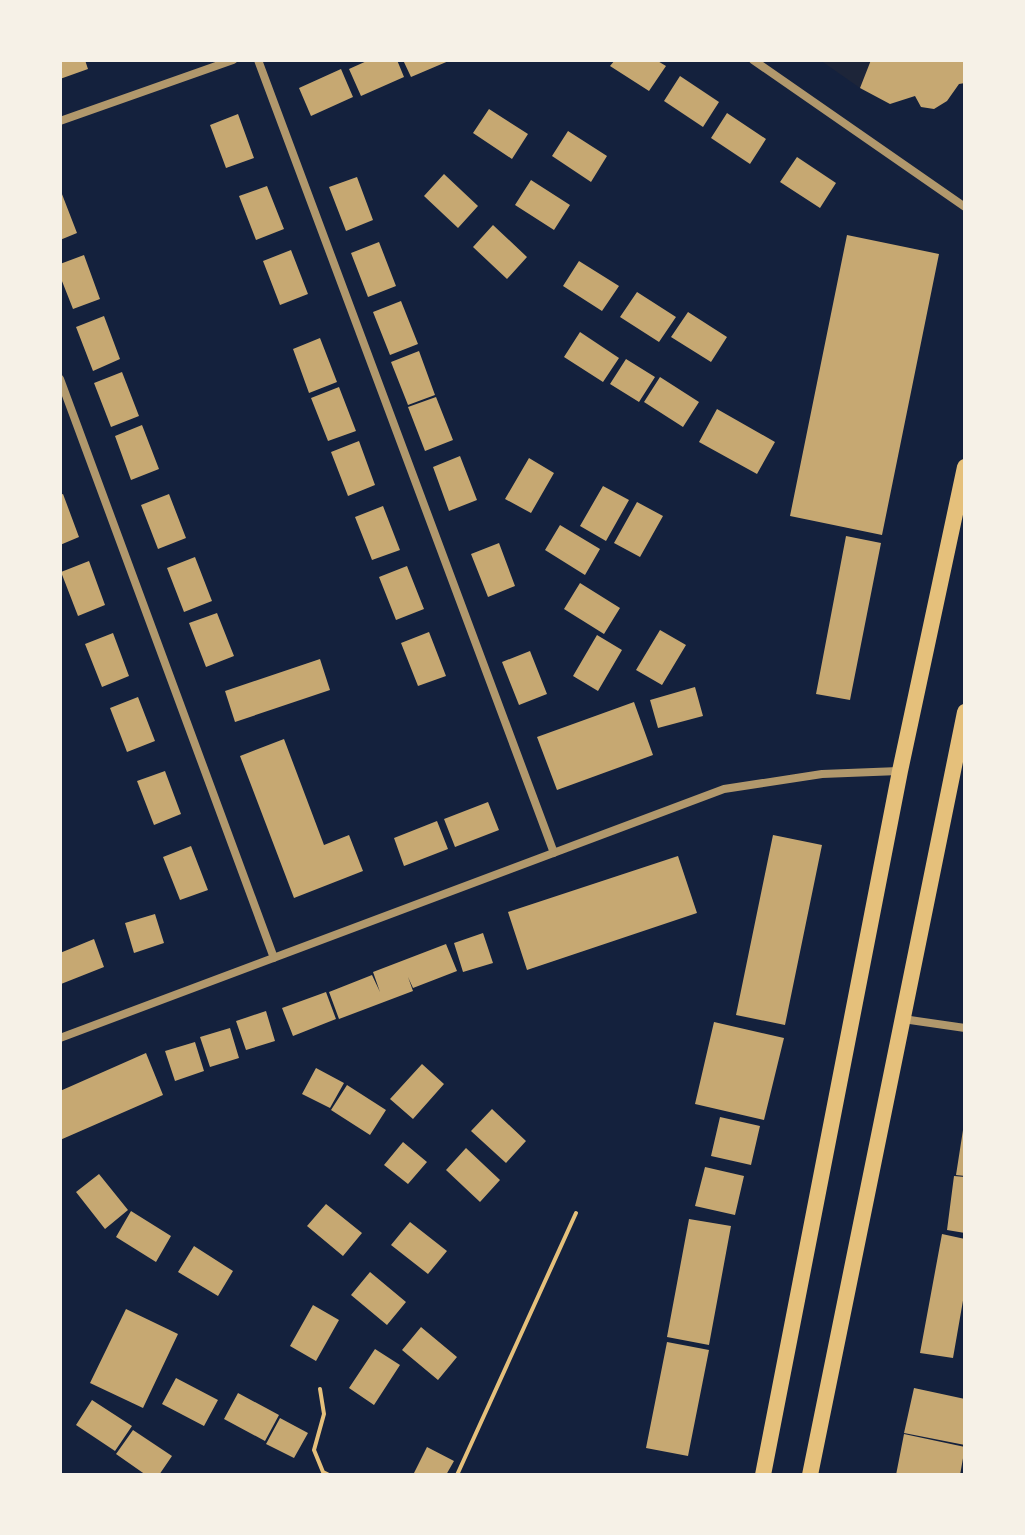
<svg xmlns="http://www.w3.org/2000/svg" width="1025" height="1535" font-family="Bitter,serif">
<style>
.green{fill:#1d2539}
.building{fill:#c6a872}
.lines{fill:none;stroke-linecap:round;stroke-linejoin:round}
.path{stroke:#e5c07b;stroke-width:4}
.minor{stroke:#b1986c;stroke-width:8}
.secondary{stroke:#e5c07b;stroke-width:16}
</style>
<rect width="100%" height="100%" fill="#14213d"/>
<path class="green" d="M820,60h51l-11,28z"/>
<path class="building" d="M60,60h25l3,9 -28,10z
M369,60h28l7,17 -43,19 -12,-27z
M403,60h48l-40,17z
M615,60h41l10,6 -17,25 -39,-25z
M871,60h94v23l-6,1 -12,17 -13,8 -13,-2 -6,-11 -25,8 -30,-16z
M341,69l12,28 -42,19 -12,-28z
M680,76l39,26 -16,25 -39,-26z
M489,109l39,25 -16,25 -39,-26z
M727,113l39,26 -16,25 -39,-26z
M238,114l16,44 -28,10 -16,-43z
M568,131l39,25 -16,26 -39,-26z
M797,157l39,26 -16,25 -40,-26z
M444,174l34,32 -20,22 -34,-32z
M357,177l16,43 -27,11 -17,-44z
M531,180l39,25 -16,25 -39,-25z
M267,186l17,43 -28,11 -17,-44z
M60,189l17,44 -17,7z
M493,225l34,32 -20,22 -34,-32z
M847,235l92,19 -57,281 -92,-19z
M379,242l17,44 -28,11 -17,-44z
M291,250l17,44 -28,11 -17,-44z
M84,255l16,44 -27,10 -13,-33v-12z
M579,261l40,25 -17,25 -39,-25z
M637,292l39,25 -17,25 -39,-25z
M401,301l17,43 -28,11 -17,-43z
M688,312l39,25 -16,25 -40,-25z
M104,316l16,43 -27,12 -17,-44z
M580,332l39,26 -16,24 -39,-25z
M320,338l17,44 -28,11 -16,-44z
M419,351l16,44 -27,10 -17,-43z
M626,359l29,18 -16,25 -29,-18z
M122,372l17,44 -28,11 -17,-44z
M660,377l39,25 -16,25 -39,-25z
M339,387l17,44 -28,10 -17,-43z
M436,397l17,43 -28,11 -17,-44z
M717,409l58,33 -18,32 -58,-32z
M142,425l17,44 -28,11 -16,-44z
M359,441l16,44 -27,11 -17,-44z
M460,456l17,44 -28,11 -16,-44z
M529,458l25,15 -23,40 -26,-14z
M603,486l26,14 -23,41 -26,-15z
M63,494l16,43 -19,8v-50z
M169,494l17,44 -28,11 -17,-44z
M637,502l26,14 -23,41 -26,-14z
M383,506l17,44 -28,10 -17,-43z
M560,525l40,24 -15,26 -40,-25z
M846,536l35,7 -31,157 -34,-6z
M499,543l16,43 -27,11 -17,-43z
M195,557l17,44 -28,11 -17,-44z
M89,561l16,44 -27,11 -17,-44z
M407,566l17,43 -28,11 -17,-43z
M580,583l40,25 -16,26 -40,-25z
M217,613l17,43 -28,11 -17,-44z
M660,630l26,15 -24,40 -26,-15z
M429,632l17,44 -28,10 -17,-43z
M113,633l16,43 -27,11 -17,-43z
M597,635l25,15 -24,41 -25,-15z
M530,651l17,43 -28,11 -17,-43z
M320,659l10,31 -95,32 -10,-31z
M695,687l8,29 -45,12 -8,-28z
M138,697l17,44 -28,11 -17,-44z
M634,702l19,53 -96,35 -20,-53z
M284,739l40,106 25,-10 14,36 -69,27 -54,-142z
M165,771l16,43 -27,11 -17,-44z
M488,802l11,28 -44,17 -11,-28z
M437,821l11,28 -44,17 -10,-28z
M773,835l49,10 -37,180 -49,-10z
M191,846l17,44 -28,10 -17,-43z
M678,856l19,57 -170,57 -19,-58z
M155,914l9,29 -30,10 -9,-30z
M483,933l10,30 -30,9 -9,-29z
M94,939l10,28 -43,17 -1,-31z
M446,944l11,27 -44,17 -5,-11 5,14 -74,28 -10,-27 43,-17 8,17 -7,-20z
M326,992l10,27 -43,17 -11,-28z
M266,1011l9,30 -29,9 -10,-29z
M714,1022l70,16 -20,82 -69,-16z
M230,1028l9,30 -29,9 -10,-30z
M195,1042l9,29 -29,10 -10,-30z
M146,1053l17,42 -103,45v-49z
M422,1064l22,20 -31,35 -23,-20z
M316,1068l28,15 -14,25 -28,-14z
M347,1085l39,25 -16,25 -39,-25z
M492,1109l34,32 -20,22 -35,-32z
M720,1117l40,9 -9,39 -40,-9z
M963,1130h2v46l-9,-1z
M403,1142l24,20 -19,22 -24,-19z
M466,1148l34,32 -20,22 -34,-32z
M705,1167l39,9 -9,39 -40,-9z
M99,1174l29,36 -23,19 -29,-37z
M954,1176l11,1v56l-18,-3z
M326,1204l36,29 -19,23 -36,-30z
M131,1211l40,25 -15,26 -40,-25z
M689,1219l42,7 -22,119 -42,-8z
M410,1222l37,29 -19,23 -37,-29z
M942,1234l23,5v50l-12,69 -33,-5z
M194,1246l39,25 -15,25 -40,-24z
M370,1272l36,30 -19,23 -36,-30z
M313,1305l26,15 -23,41 -26,-15z
M126,1309l52,25 -35,74 -53,-25z
M421,1327l36,30 -19,23 -36,-30z
M667,1342l42,8 -21,106 -42,-8z
M375,1349l25,16 -26,40 -25,-17z
M176,1378l42,22 -14,26 -42,-22z
M914,1388l51,11v46l-61,-12z
M238,1393l41,22 -14,26 -41,-22z
M92,1400l40,26 -17,25 -39,-26z
M280,1418l28,15 -14,25 -28,-14z
M133,1430l39,26 -13,19h-13l-30,-21z
M904,1434l61,13 -5,28h-64z
M427,1447l27,14 -8,14h-33z"/>
<g class="lines">
<path class="path" d="M320,1389l4,25 -10,36 9,22 6,3
M457,1475l119,-262"/>
<path class="minor" d="M258,60l296,793
M753,60l212,147
M60,121l173,-61
M60,379l214,579
M903,1019l62,9
M60,1038l664,-249 98,-15 77,-3"/>
<path class="secondary" d="M763,1475l137,-704 65,-304
M810,1475l155,-763"/>
</g>
<rect width="1025" height="1535" fill="none" stroke="#f6f1e7" stroke-width="124"/>
</svg>
